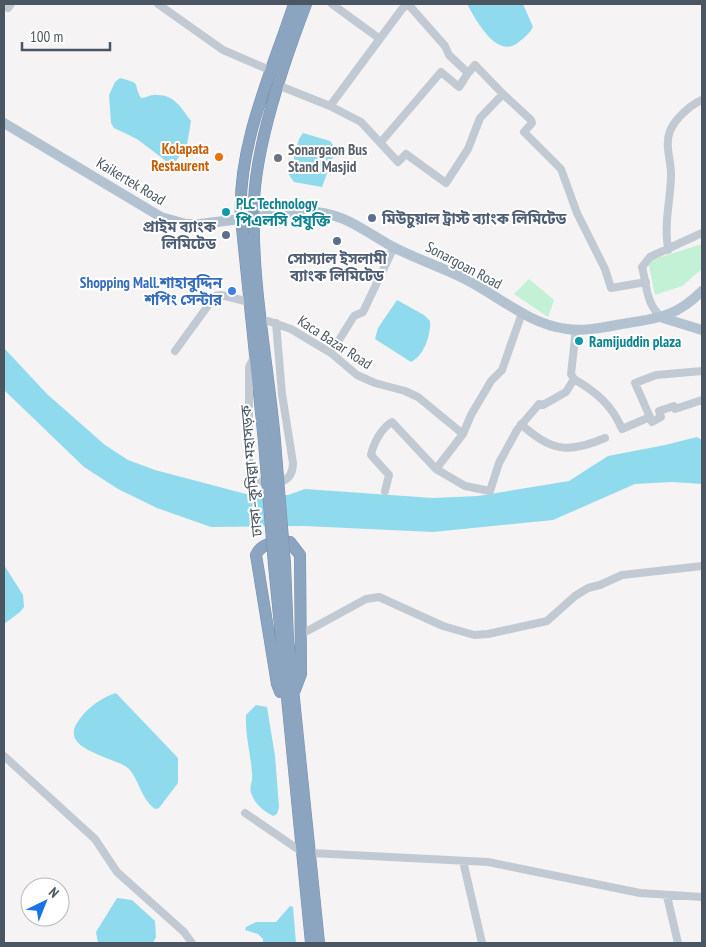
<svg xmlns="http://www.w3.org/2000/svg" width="706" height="947" font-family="'PT Sans Narrow','Noto Sans Bengali',sans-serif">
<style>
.green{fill:#c3f1d5}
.water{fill:#90daee}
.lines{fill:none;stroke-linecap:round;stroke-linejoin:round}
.highway-casing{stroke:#7690ad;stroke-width:12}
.minor{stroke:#c1cad2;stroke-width:8}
.major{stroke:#b3c2d1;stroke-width:10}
.highway{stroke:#8ba5c1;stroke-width:11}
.highway-bridge-casing{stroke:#7690ad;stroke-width:12;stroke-linecap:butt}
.highway-bridge{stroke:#8ba5c1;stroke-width:11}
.food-dot{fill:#e8710a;stroke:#fff;stroke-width:2}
.worship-dot{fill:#6b7280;stroke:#fff;stroke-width:2}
.culture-dot{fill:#0f9aa8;stroke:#fff;stroke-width:2}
.service-dot{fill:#5c6f8a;stroke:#fff;stroke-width:2}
.shop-dot{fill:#3f7fe0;stroke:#fff;stroke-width:2}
.labels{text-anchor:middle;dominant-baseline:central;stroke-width:4;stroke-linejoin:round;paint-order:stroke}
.food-label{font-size:15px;font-weight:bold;fill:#c56008;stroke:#fff;text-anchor:end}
.worship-label{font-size:15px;font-weight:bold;fill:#5b616d;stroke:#fff;text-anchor:start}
.street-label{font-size:15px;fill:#4a5661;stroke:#fff}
.culture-label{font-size:15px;font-weight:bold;fill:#0d838f;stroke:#fff;text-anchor:start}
.service-label{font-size:15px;font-weight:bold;fill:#4e5e75;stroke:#fff;text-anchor:start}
.shop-label{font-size:15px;font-weight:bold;fill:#366cbe;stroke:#fff;text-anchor:end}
</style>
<rect width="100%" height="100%" fill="#f5f3f3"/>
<path class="green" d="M702,244v25l-20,17 -27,9 -7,-34z
M529,279l25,21 -6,17 -34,-23z"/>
<path class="water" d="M467,4h56l10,23c-3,6 -8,10 -13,14 -22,21 -44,-21 -53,-37z
M120,78c23,6 12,4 21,20 6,0 10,-4 16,-3 18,0 24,13 34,26l-4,24 -11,16h-10l-29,-22 -23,-11 -3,-5 -2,-28 6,-13z
M303,133l27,8 6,8 -14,38 -28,-5 -5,-7 10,-36z
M397,300l27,15 6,6c1,14 -6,35 -19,41l-36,-23 3,-11z
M4,348l43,46 58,51 23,15 27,10 91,24 42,1 17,-6 128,9 45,-2 91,-15 39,-25 57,-11 32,-8 5,3v44l-30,-2 -37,2 -82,36 -120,12 -129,-6 -93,1 -54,-19 -39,-19 -34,-22 -80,-77z
M4,565l19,30 1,12 -4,5 -16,12z
M116,693l62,65v25l-19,25 -4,1c-14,-11 -15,-26 -25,-39 -10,-13 -75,-19 -51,-50 8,-12 23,-23 37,-27z
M256,705l11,2 8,49 4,51 -2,7 -4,2c-10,-5 -18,-12 -22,-23 -2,-6 2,-12 1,-19 -1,-20 -7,-38 -6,-59z
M117,898l15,2 23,21 1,16 -3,6h-55l-2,-11z
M290,906l3,1 3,36h-33v-4l-5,-5 -13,-4 1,-3 10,-5h20z"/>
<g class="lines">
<defs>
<path id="highway" d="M275,441c-7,-79 -24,-159 -21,-239 2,-58 31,-143 52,-198
M264,442l-23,-224c-4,-72 31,-147 53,-214
M285,564l3,76 31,303
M274,565l37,378
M280,692l-3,-8 -21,-129c5,-12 22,-15 34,-13l10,13 1,119 -6,16"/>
</defs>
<use href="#highway" class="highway-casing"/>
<path class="minor" d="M158,4l65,46 49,21
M332,4l48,35
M8,8l3,-4
M285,88l45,18 31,16 37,40 8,-8 40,29 22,-34 12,-31 23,-24 28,26 1,3 -8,9 37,37 16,44 28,56 6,19 35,-6
M330,106l72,-97 6,-5 37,42 4,9 19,18 7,-8 28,29
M381,142l60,-70 18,15 9,-14
M668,250c-4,-29 2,-46 3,-73 1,-15 -7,-31 -1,-46 5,-12 20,-26 32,-31
M663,318c-17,-12 -16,-32 -21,-51l8,-10 52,-24
M268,321l23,8 40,24 26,22 18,8 30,8 13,6 45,37
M175,351l40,-55 6,-1 28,7
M331,353l23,-37 9,-4 31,-65
M255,355l-6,12v105l8,9c17,5 36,3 36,-18l-11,-69 -6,-71
M574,379l-3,-5 5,-45
M650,417l-15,-34 21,-8 46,-4
M521,424c29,27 47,30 84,14
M436,469l29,17 25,5 9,-28 18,-33 22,-26 4,1 23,-13 8,-13c22,13 38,26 48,50l28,-12 2,5 9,-5 -2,-6 15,-5 1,3 27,-9
M385,491l4,-16 -18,-20c2,-11 11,-28 21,-33l44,47 27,-35 8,-19 20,-34 11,-11 20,-57
M300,635l66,-36 13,-2 64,29 31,9 14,-1 59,-13 28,-25 13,-8 12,-3 22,-10 80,-9
M4,756l91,83 22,33 67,60 8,11
M245,813l57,39
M311,853l177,9 152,31 62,4
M463,861l19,82
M667,896l11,47"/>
<path class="major" d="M4,123l157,94 25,7h14l106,-13c40,2 54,18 87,36 23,12 49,20 72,32 34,17 63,45 102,50 19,3 42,-3 61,-6 33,-5 50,-8 74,-32
M663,318l39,12"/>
<use href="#highway" class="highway"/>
<defs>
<path id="highway-bridge" d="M275,441l10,123
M264,442l10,123"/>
</defs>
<use href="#highway-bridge" class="highway-bridge-casing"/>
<use href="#highway-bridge" class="highway-bridge"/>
</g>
<circle class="food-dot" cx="219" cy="157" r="5"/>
<circle class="worship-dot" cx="278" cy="158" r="5"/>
<g class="culture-dot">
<circle cx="226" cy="212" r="5"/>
<circle cx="579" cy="341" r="5"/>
</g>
<g class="service-dot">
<circle cx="372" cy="218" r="5"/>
<circle cx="226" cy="235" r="5"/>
<circle cx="337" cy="241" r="5"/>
</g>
<circle class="shop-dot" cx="232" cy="291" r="5"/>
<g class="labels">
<g class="food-label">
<text x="209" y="148">Kolapata<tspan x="209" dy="17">Restaurent</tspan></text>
</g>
<g class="worship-label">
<text x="288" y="149">Sonargaon Bus<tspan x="288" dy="17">Stand Masjid</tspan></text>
</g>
<g class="street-label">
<text transform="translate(131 181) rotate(31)">Kaikertek Road</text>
<text transform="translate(464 265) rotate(28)">Sonargoan Road</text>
<text transform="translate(335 342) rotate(33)">Kaca Bazar Road</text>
<text transform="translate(251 471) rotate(-95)">ঢাকা–কুমিল্লা মহাসড়ক</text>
</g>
<g class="culture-label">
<text x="236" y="203">PLC Technology<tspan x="236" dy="17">পিএলসি প্রযুক্তি</tspan></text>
<text x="589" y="341">Ramijuddin plaza</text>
</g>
<g class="service-label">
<text x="382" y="218">মিউচুয়াল ট্রাস্ট ব্যাংক লিমিটেড</text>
<text x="216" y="226" text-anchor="end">প্রাইম ব্যাংক<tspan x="216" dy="17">লিমিটেড</tspan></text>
<text x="337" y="258" text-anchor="middle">সোস্যাল ইসলামী<tspan x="337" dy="17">ব্যাংক লিমিটেড</tspan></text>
</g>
<g class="shop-label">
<text x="222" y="282">Shopping Mall.শাহাবুদ্দিন<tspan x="222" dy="17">শপিং সেন্টার</tspan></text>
</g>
</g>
<rect width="706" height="947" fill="none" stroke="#4a5661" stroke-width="10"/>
<g transform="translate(45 902) rotate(43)"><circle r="24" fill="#ffffff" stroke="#b7bbc0"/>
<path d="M0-4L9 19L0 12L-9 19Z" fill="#1a73e8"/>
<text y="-8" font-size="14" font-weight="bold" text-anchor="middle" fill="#4a5661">N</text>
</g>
<path d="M22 42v8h88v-8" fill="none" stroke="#4a5661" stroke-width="2.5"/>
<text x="30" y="42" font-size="15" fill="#4a5661" stroke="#ffffff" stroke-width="4" paint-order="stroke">100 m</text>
</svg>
